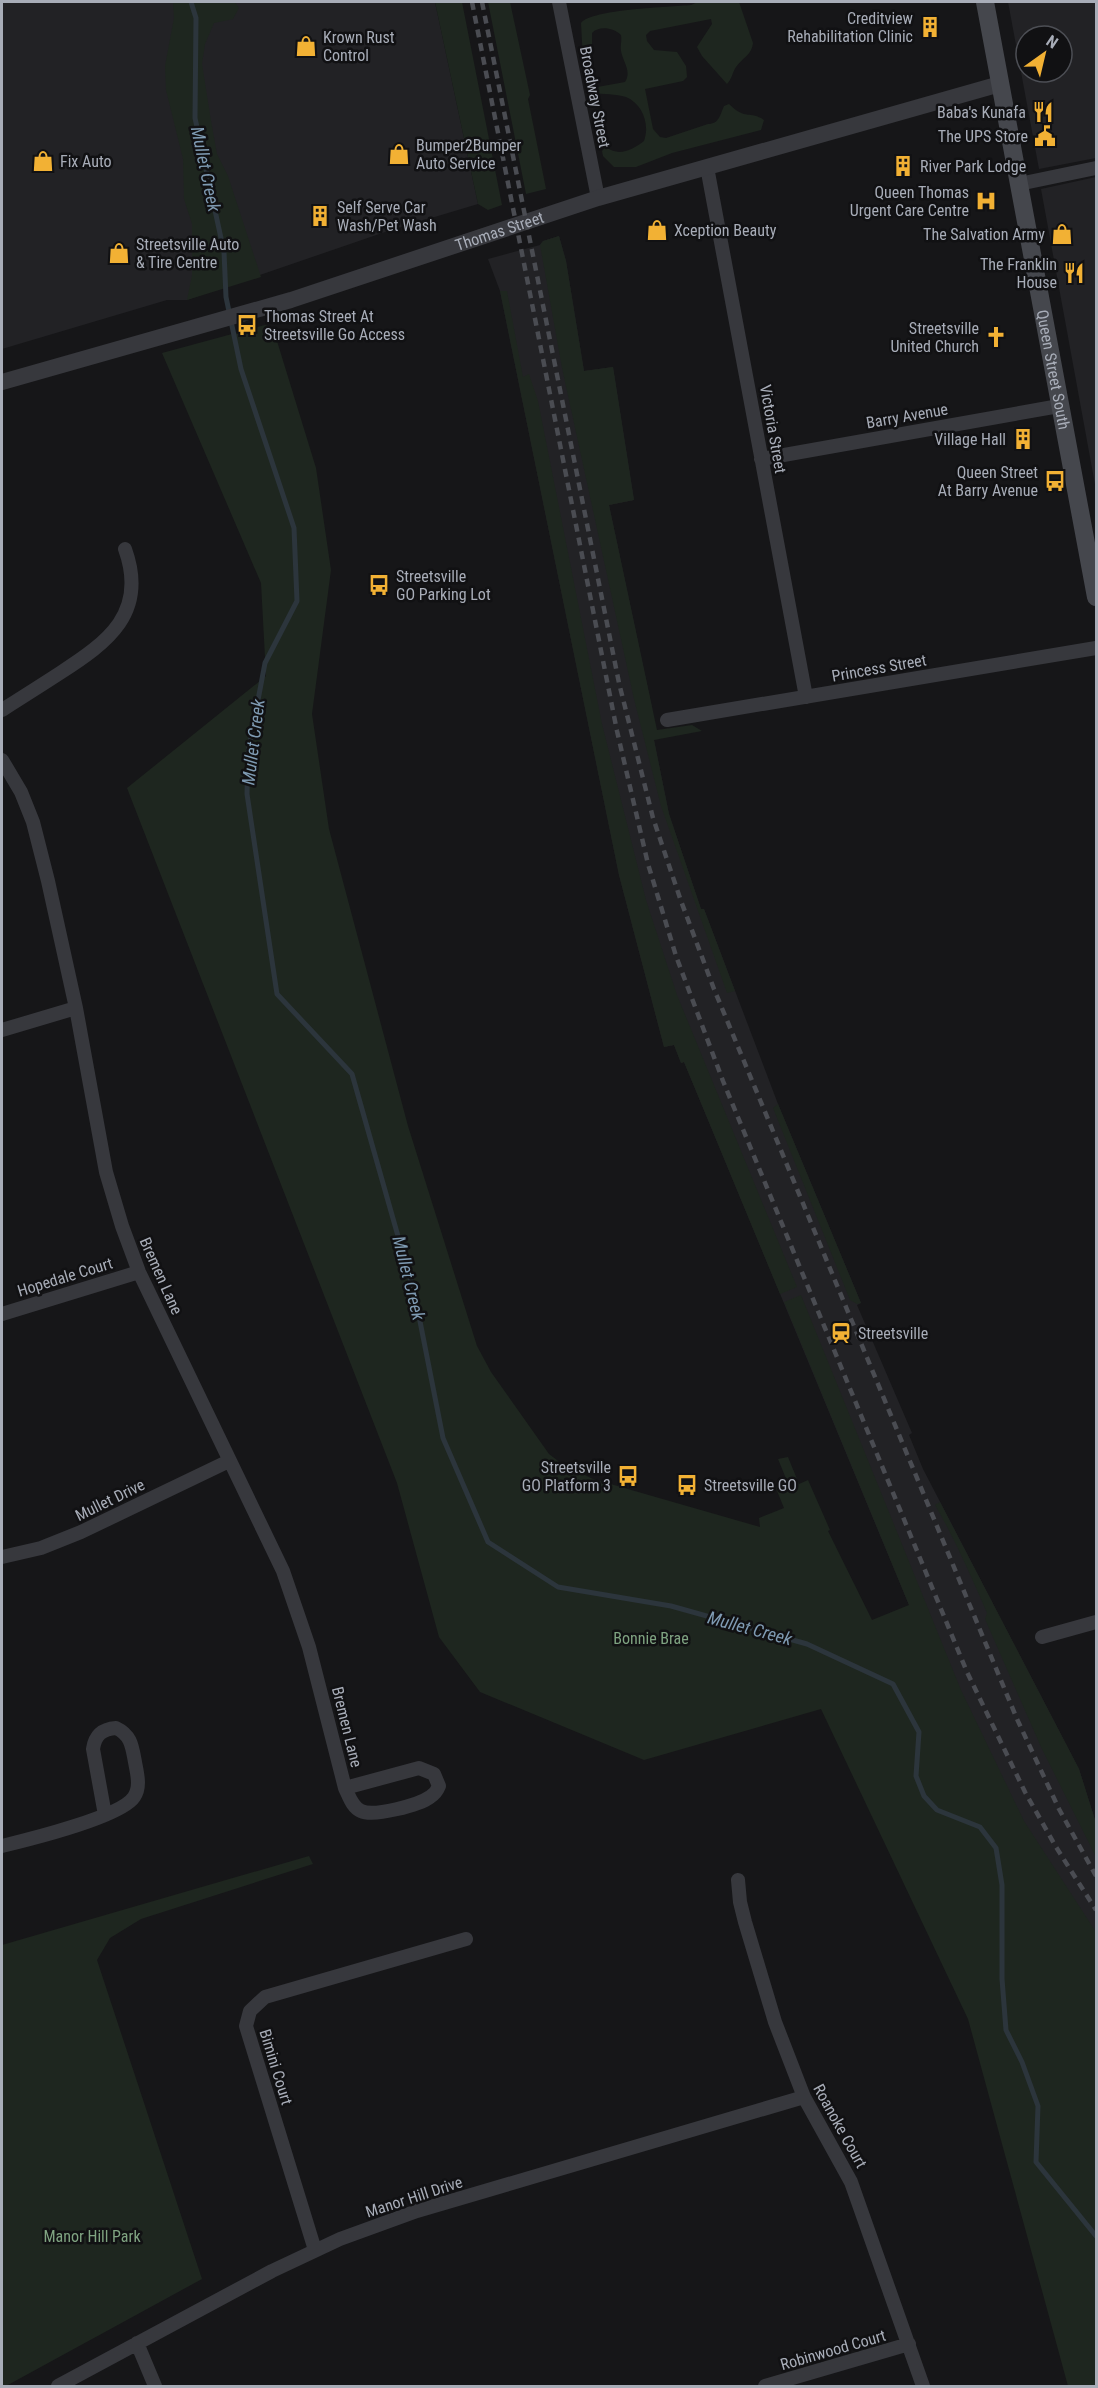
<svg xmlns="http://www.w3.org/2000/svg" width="1098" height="2388" font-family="'Roboto Condensed',sans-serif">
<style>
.built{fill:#222225;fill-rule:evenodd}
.green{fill:#1e261f}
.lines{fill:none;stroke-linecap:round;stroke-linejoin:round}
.stream{stroke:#2c353c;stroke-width:5}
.minor{stroke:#37383d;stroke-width:14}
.tertiary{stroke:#37383d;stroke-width:16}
.secondary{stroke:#45474d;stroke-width:18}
.rail{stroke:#4a4c52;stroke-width:4.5;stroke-dasharray:8 6;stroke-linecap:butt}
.labels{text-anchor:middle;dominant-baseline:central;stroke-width:5;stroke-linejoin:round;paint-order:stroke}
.poi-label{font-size:16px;fill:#a8adb8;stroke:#111113;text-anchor:start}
.street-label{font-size:16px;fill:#a8adb8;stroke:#111113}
.park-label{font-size:16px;fill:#7fa381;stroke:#111113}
.water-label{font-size:18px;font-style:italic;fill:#7f9bb3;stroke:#111113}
</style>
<rect width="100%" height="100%" fill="#161618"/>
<path class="built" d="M2,2h433l43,202 -90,27 -201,69h-20l-165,49z
M1008,2h88v156l-57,11zM1026,36h36v36h-36z
M1096,177v313l-55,-301z
M559,236l7,25 18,110 29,-4 21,133 -25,5 43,203 2,32 15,74 32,95h3l74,195 83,199 -4,2 55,128 -3,2 14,34 156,300 17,54v151l-187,-369 -225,-543 -3,1 -7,-18 -10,2 -45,-172 -119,-584 -12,-32 52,-14 3,-4z"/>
<path class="green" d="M173,2h62l4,6 -6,11 -19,4 -9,21 -3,20 9,57 6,33 11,22 33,101 -74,23 5,-25v-51l-8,-25 -1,-40 -17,-69 -1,-24 9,-48z
M435,2h27l40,203 -14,5 -10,-6z
M488,2h22l20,93 -2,4 18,90 -20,5z
M698,2h41l14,41c-1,12 -11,15 -17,24 -4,6 -4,12 -9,17l-25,-28 -5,-9 15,-23 -1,-5 -61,12 -4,4 1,6 7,9 23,2 9,14 1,11 -4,4 -38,8 8,40 7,8 6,1 42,-14c11,0 12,-9 16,-18l5,-2c17,17 21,6 35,16l-3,10 -89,23 -36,14h-22l-11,-11 -1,-5 4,-4c13,10 26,3 38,-6 6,-16 -1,-37 -18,-44 -10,-3 -23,-3 -33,-4l-1,-5 33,-6c7,-11 -2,-20 -4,-31 -1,-5 1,-10 0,-16 -7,-7 -22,-10 -29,-2v29l-5,2 -4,-4 -2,-37c11,-14 89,-16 110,-18z
M559,236l7,25 18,110 29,-4 21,133 -25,5 48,225 35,-5 10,6 -48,9 15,74 32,95h3l31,82 -8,2 -66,-187 -27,-107 -72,-331 -22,-123 3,-4z
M500,291h7l16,86 6,-3 9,27 64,323 44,176 31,95 120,292 -17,7 -96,-232 -3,1 -7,-18 -10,2 -45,-172z
M265,325l8,3 43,140 15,102 -19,144 17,115 79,297 69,220 14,26 58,82 13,10 31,15 167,48 -1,-9 25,-10 -9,-22 12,-5 -9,-22 10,-2 11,27 9,-4 22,50 -2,1 44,89 37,-15 -125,-303 17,-7 160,395 63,131 72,111v454h-28l-100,-367 -147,-310 -177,51 -164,-68 -41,-55 -42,-154 -270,-695 139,-112 -5,-93 -99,-230z
M778,1104l83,199 -4,1 -7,-4 -77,-192z
M940,1502l139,267 17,54v34l-55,-110 -56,-128 2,-6c-16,-37 -32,-74 -52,-108z
M309,1856l4,8 -172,55 -31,19 -13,22 105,319 -196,107h-4v-441z"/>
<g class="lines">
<path class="stream" d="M191,2l5,16 -1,100 29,134 2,45 15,72 53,159 3,73 -32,62 -17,90 -1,41 30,200 75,80 63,222 28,142 45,104 70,45 113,19 136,38 86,40 26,48 -3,44 8,20 13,14 43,17 16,21 6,37v94l4,51 16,32 16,44 -2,56 60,74"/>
<path class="minor" d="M559,2l39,196
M707,167l99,530
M1019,184l77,-16
M761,459l298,-53
M2,710c19,-12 38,-24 58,-37 48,-31 88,-60 65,-124
M667,720l429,-72
M2,760l19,32 12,30 15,59 28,127 30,164 16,54 17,46 144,299 26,76 36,141c4,8 7,19 16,23 13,6 58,-6 69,-14 5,-3 7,-6 9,-11l-5,-12 -15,-6 -74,20
M2,1030l74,-22
M2,1314l137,-42
M2,1557l39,-9 40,-16 148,-71
M1042,1637l54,-15
M2,1846c25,-6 119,-29 132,-49 7,-10 3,-24 1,-35 -3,-16 -4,-27 -19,-34 -14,1 -21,7 -23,21l12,66
M738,1880l2,22 5,20 30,100 29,75 47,85 72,204
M315,2250l-69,-224 4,-15 15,-14 201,-58
M137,2343l18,43
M58,2386l214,-115 68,-32 77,-28 387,-114
M765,2386l144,-42"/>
<path class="tertiary" id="s1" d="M2,382l289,-82 307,-102 402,-114"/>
<path class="secondary" id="s2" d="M985,2l111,595"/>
<path class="rail" d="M472,2l145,729 31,133 28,92 47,125 244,591 58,120 31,55 40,63
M482,2l137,681 34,135 28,83 33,88 303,730 42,90 37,67"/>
</g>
<defs>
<symbol id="building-bare" viewBox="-9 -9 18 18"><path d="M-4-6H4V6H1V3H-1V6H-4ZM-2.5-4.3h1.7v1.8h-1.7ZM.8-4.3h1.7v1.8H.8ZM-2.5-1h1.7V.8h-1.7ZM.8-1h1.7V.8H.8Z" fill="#f2b134" stroke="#111113" stroke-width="2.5" paint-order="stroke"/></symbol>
<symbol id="shop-bare" viewBox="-9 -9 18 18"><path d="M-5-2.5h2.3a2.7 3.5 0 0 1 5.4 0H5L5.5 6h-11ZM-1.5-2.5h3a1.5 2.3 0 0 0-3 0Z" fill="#f2b134" stroke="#111113" stroke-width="2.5" paint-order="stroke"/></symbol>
<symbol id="restaurant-bare" viewBox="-9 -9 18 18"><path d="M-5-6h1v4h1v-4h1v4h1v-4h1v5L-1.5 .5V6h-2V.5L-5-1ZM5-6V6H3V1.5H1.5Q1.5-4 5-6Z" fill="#f2b134" stroke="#111113" stroke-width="2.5" paint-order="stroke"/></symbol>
<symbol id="civic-bare" viewBox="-9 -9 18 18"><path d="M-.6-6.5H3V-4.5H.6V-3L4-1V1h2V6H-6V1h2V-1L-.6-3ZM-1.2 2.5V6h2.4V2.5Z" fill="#f2b134" stroke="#111113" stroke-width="2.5" paint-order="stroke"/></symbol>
<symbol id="hospital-bare" viewBox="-9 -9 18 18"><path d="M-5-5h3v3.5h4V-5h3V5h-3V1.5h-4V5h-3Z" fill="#f2b134" stroke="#111113" stroke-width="2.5" paint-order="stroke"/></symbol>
<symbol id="bus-bare" viewBox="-9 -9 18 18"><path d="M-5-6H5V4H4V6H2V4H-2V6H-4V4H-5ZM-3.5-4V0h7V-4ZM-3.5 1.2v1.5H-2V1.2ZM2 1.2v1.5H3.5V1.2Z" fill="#f2b134" stroke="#111113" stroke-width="2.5" paint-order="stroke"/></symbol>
<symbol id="church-bare" viewBox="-9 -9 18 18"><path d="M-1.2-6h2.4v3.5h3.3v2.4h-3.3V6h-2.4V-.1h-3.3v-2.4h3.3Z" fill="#f2b134" stroke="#111113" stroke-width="2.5" paint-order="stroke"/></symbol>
<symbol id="station-bare" viewBox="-9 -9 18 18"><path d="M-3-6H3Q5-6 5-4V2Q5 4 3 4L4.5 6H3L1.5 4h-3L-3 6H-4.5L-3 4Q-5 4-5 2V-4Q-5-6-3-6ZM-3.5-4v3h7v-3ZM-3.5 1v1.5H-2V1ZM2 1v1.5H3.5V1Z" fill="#f2b134" stroke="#111113" stroke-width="2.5" paint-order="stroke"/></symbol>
</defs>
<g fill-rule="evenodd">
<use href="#building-bare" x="915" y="12" width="30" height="30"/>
<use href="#shop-bare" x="291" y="31" width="30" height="30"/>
<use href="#restaurant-bare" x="1028" y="97" width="30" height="30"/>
<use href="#civic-bare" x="1030" y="121" width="30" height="30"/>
<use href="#shop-bare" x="384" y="139" width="30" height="30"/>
<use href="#shop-bare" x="28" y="146" width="30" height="30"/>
<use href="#building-bare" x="888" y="151" width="30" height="30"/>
<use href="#hospital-bare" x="971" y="186" width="30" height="30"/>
<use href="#building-bare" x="305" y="201" width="30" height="30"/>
<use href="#shop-bare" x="642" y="215" width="30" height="30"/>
<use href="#shop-bare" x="1047" y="219" width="30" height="30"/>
<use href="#shop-bare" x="104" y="238" width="30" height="30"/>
<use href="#restaurant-bare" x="1059" y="258" width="30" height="30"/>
<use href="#bus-bare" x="232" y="310" width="30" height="30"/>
<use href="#church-bare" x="981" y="322" width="30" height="30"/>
<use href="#building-bare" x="1008" y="424" width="30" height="30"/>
<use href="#bus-bare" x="1040" y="466" width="30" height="30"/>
<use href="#bus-bare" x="364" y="570" width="30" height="30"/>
<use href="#station-bare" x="826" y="1318" width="30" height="30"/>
<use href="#bus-bare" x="613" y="1461" width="30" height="30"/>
<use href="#bus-bare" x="672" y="1470" width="30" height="30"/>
</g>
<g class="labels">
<g class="poi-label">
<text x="913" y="18" text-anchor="end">Creditview<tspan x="913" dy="18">Rehabilitation Clinic</tspan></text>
<text x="323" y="37">Krown Rust<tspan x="323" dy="18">Control</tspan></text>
<text x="1026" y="112" text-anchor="end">Baba's Kunafa</text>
<text x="1028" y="136" text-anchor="end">The UPS Store</text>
<text x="416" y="145">Bumper2Bumper<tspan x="416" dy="18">Auto Service</tspan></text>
<text x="60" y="161">Fix Auto</text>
<text x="920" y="166">River Park Lodge</text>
<text x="969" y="192" text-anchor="end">Queen Thomas<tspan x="969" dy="18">Urgent Care Centre</tspan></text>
<text x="337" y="207">Self Serve Car<tspan x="337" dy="18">Wash/Pet Wash</tspan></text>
<text x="674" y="230">Xception Beauty</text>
<text x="1045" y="234" text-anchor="end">The Salvation Army</text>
<text x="136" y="244">Streetsville Auto<tspan x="136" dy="18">&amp; Tire Centre</tspan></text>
<text x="1057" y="264" text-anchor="end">The Franklin<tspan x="1057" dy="18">House</tspan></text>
<text x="264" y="316">Thomas Street At<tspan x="264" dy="18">Streetsville Go Access</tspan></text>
<text x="979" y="328" text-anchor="end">Streetsville<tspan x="979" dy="18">United Church</tspan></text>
<text x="1006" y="439" text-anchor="end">Village Hall</text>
<text x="1038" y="472" text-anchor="end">Queen Street<tspan x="1038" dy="18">At Barry Avenue</tspan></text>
<text x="396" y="576">Streetsville<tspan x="396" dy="18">GO Parking Lot</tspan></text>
<text x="858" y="1333">Streetsville</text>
<text x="611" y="1467" text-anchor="end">Streetsville<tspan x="611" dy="18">GO Platform 3</tspan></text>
<text x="704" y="1485">Streetsville GO</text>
</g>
<g class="street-label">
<text transform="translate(595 97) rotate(79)">Broadway Street</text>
<text stroke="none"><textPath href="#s1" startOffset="520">Thomas Street</textPath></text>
<text stroke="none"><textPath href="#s2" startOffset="374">Queen Street South</textPath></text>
<text transform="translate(907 416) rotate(-10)">Barry Avenue</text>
<text transform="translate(773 429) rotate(80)">Victoria Street</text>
<text transform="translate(879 668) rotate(-10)">Princess Street</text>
<text transform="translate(161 1276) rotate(66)">Bremen Lane</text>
<text transform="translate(65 1277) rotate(-17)">Hopedale Court</text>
<text transform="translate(110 1500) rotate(-26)">Mullet Drive</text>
<text transform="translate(347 1727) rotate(76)">Bremen Lane</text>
<text transform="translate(276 2067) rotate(73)">Bimini Court</text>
<text transform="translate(840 2126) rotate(61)">Roanoke Court</text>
<text transform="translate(414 2197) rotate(-18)">Manor Hill Drive</text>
<text transform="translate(833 2350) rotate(-16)">Robinwood Court</text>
</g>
<g class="park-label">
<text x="651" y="1638">Bonnie Brae</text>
<text x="92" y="2236">Manor Hill Park</text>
</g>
<g class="water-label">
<text transform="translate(206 169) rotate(78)">Mullet Creek</text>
<text transform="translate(253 742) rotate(-83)">Mullet Creek</text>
<text transform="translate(409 1278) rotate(76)">Mullet Creek</text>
<text transform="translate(750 1628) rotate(15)">Mullet Creek</text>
</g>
</g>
<rect width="1098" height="2388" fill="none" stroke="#a8adb8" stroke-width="6"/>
<g transform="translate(1044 54) rotate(34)"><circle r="28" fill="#111113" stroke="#4d4f55" stroke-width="1.5"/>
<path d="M0-4.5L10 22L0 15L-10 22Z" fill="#f2b134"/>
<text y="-9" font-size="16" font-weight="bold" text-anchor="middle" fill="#a8adb8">N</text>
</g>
</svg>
